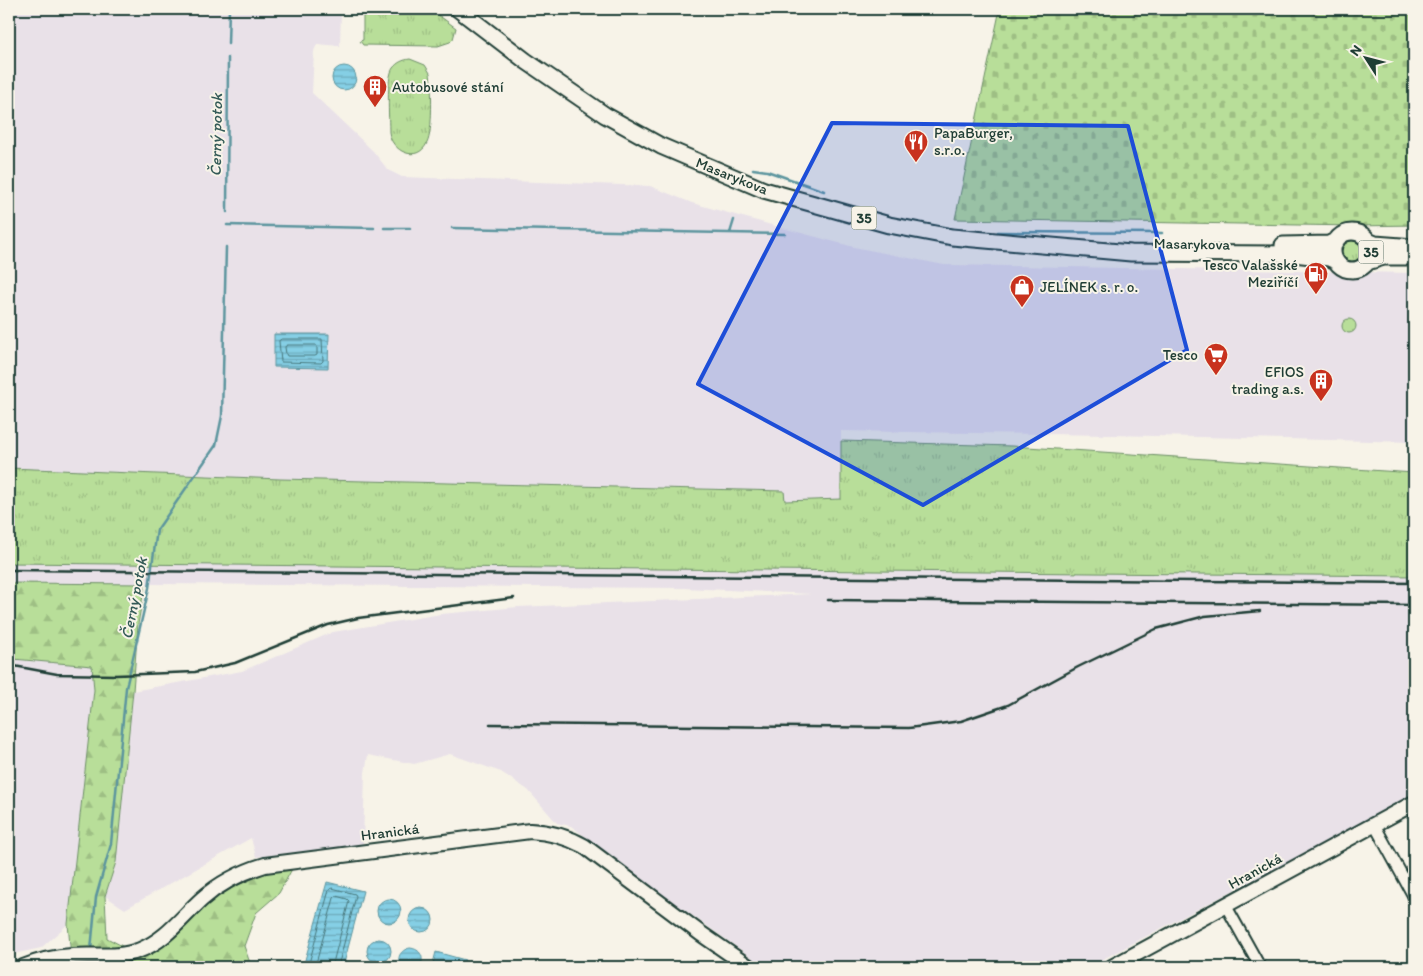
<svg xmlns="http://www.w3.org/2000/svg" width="1423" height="976" font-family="Itim,sans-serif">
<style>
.built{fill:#e9e1e8}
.grass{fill:url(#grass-tufts);stroke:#6c8e66}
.forest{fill:url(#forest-firs);stroke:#6c8e66}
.cemetery{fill:url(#cemetery-stones);stroke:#6c8e66}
.water{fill:url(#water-rules);stroke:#5c959e}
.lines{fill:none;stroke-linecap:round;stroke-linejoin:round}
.shore{stroke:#48777b;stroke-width:1}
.stream{stroke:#5c959e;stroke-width:2.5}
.street-casing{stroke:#1f3d34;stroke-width:14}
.secondary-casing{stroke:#1f3d34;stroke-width:18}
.primary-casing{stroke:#1f3d34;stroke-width:19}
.street{stroke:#f7f3e8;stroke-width:10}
.secondary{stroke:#f7f3e8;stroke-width:14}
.primary{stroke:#f7f3e8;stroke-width:15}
.rail{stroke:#1f3d34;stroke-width:2.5}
.marked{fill:#1d4ed8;fill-opacity:0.2;stroke:#1d4ed8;stroke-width:4;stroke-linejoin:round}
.labels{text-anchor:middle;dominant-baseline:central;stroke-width:4;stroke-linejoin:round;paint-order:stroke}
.shield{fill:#f7f3e8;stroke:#60746a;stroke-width:1}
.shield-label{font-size:14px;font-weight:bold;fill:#1f3d34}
.poi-label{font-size:15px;fill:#1f3d34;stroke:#f7f3e8;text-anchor:start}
.street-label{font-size:15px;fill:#1f3d34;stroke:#f7f3e8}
.water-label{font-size:16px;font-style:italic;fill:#335a57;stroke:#f7f3e8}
</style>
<defs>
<pattern id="grass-tufts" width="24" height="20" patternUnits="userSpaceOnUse" patternTransform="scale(1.25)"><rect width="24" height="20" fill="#b8de99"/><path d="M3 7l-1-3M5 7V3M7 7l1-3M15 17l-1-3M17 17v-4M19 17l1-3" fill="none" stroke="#9ebf84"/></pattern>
<pattern id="forest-firs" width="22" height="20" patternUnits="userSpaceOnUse" patternTransform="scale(1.25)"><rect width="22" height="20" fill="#b8de99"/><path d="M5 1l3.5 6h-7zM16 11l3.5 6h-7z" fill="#9ebf84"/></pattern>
<pattern id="cemetery-stones" width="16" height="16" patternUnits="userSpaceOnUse" patternTransform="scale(1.25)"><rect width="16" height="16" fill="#b8de99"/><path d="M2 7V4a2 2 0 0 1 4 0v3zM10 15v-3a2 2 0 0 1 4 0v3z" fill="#9ebf84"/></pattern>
<pattern id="water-rules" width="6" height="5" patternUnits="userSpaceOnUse" patternTransform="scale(1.25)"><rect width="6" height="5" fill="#85cfe5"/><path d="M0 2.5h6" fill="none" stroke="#6ca9ba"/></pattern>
</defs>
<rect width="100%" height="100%" fill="#f7f3e8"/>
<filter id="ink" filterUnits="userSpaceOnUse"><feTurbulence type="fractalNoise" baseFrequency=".02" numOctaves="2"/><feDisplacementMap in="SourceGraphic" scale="10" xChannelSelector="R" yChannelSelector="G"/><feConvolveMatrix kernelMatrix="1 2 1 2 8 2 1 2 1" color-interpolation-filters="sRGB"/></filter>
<g filter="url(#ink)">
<path class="built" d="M9,9h332l-1,37 -23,-2 -3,7 -2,42 61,58 15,19 14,7 248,9 42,17 98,27 64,17 90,18 470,8v169l-304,-7 -269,-4v68l-57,2v-10l-504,-12 -271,-11z
M9,563l1405,13v219l-326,172h-323l-92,-65 -102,-76 -14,-3 -29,-33 -27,-18 -51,-18 -36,10 -46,-9 -3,18 -2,71 -107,13 -5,-19 -126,71 -20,-13 11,-34 17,-171 109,-20 91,-39 108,-18 77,-7 294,-13 -128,-6 -675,-5z
M9,656l4,3 79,7 2,24 -26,234 -27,24 -32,7z"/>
<path class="grass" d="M363,9h67l26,19 -3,11 -3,3 -12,4 -75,-1 -3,-4 3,-1z
M410,59l15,6 5,8c2,13 3,59 -3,70 -10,21 -36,8 -38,-11 0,-14 -3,-54 4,-64 5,-6 10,-8 17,-9z
M1342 251a10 10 0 1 1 20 0a10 10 0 1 1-20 0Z
M1342 326a7 7 0 1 1 14 0a7 7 0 1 1-14 0Z
M841,441l171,5 402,27v103l-1405,-13v-95l271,11 504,12 1,10 56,-2z"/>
<path class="forest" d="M9,583l136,1 -7,40 -5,67 -17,171 -11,34 2,42 19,10 27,-9 78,-51 38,-16 23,-3 -13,24 -23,20 -12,33 6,17 5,4h-183l-4,-43 26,-234 -2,-24 -79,-7 -4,-3z"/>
<path class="cemetery" d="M1000,9h414v216l-59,1 -400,-7z"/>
<path class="water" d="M332 78a12 12 0 1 1 24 0a12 12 0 1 1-24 0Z
M274,334h55l-1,34 -54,-1z
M327,882l36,9 -20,76h-40z
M377 911a12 12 0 1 1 24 0a12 12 0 1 1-24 0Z
M409 920a12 12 0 1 1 24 0a12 12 0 1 1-24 0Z
M367 951a12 12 0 1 1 24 0a12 12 0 1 1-24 0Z
M410,948c11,1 15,10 10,19h-19c-5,-9 -1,-17 9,-19z
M436,952l29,8 -3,7h-30z"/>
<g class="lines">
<path class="shore" d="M282,339h40l1,22 -2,2 -40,-1 -2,-21z
M288,345h28l1,2v8l-2,1h-28l-1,-2 -1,-7z
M308,967l21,-77 3,-2 23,6 1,2 -18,71
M315,967l19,-69 2,-2 11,3 2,2 -17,66"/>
<path class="stream" d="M228,44l1,-35
M753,169l14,2 57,20
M227,212l1,-154
M227,225l147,3
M384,228h26
M452,228l333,6
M998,232l164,1
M730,233l4,-13
M91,950l5,-53 15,-53 15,-156 23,-100 8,-58 59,-85 6,-29 4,-169
M89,967l1,-6"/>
<defs>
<path id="street" d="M1374,824l40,73
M1226,906l34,61"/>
<path id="secondary" d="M23,967c15,-6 32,-10 49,-11 22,-2 46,3 68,-6 26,-10 42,-33 62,-51 18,-16 40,-27 63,-34l265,-34c20,1 36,5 54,15l116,87 49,34
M1112,967l302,-164"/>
<path id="primary" d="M458,9l68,52 79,54 56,31 103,44 125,35 63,12 179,16 163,1 35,4 7,3
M1333 251a19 19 0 1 1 38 0a19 19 0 1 1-38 0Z
M1368,241l7,3 39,3
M1283,245l46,-1 8,-4
M1367,262l17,-5h30"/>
</defs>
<use href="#street" class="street-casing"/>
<use href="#secondary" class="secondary-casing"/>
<use href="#primary" class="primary-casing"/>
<use href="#street" class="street"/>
<use href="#secondary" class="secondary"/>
<use href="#primary" class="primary"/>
<path class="rail" d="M9,570l1405,13
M828,600l586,5
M9,665l48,9 59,1 79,-3 40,-9 93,-38 30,-7 156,-20
M490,724l419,4 52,-7 47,-16 70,-38 78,-38 49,-13 55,-5"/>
</g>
</g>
<path class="marked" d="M832,123l296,3 59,224 -264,155 -225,-121z"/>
<defs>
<symbol id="building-pin" viewBox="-11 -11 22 30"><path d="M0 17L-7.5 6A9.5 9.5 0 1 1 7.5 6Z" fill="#c8321e" stroke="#f7f3e8"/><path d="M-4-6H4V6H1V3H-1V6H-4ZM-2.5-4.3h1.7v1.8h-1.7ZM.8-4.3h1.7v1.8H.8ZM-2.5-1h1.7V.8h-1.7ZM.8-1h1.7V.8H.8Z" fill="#fff"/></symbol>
<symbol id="restaurant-pin" viewBox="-11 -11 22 30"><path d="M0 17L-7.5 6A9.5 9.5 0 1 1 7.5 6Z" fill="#c8321e" stroke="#f7f3e8"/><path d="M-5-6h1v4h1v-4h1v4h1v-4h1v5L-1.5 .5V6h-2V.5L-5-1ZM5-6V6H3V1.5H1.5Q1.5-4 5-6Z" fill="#fff"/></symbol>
<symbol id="fuel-pin" viewBox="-11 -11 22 30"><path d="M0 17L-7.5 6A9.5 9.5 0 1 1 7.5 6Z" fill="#c8321e" stroke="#f7f3e8"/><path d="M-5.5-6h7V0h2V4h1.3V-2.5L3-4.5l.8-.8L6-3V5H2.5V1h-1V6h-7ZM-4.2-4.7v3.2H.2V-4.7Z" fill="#fff"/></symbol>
<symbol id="shop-pin" viewBox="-11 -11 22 30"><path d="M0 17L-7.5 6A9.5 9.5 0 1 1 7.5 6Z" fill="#c8321e" stroke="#f7f3e8"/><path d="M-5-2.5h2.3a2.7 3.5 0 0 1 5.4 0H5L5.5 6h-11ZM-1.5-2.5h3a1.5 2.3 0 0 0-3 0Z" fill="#fff"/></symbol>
<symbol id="supermarket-pin" viewBox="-11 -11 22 30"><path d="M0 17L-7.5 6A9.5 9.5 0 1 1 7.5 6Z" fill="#c8321e" stroke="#f7f3e8"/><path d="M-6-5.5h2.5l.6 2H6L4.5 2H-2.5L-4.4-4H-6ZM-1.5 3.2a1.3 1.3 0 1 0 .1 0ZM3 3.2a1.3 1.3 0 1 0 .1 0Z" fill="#fff"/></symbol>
</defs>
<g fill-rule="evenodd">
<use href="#building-pin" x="361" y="73" width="28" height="38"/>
<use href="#restaurant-pin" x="902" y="128" width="28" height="38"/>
<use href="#fuel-pin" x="1302" y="260" width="28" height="38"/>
<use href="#shop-pin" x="1008" y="273" width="28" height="38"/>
<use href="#supermarket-pin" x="1202" y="341" width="28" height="38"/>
<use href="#building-pin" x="1307" y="367" width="28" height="38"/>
</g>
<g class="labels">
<g class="shield">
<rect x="851.5" y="206.5" width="25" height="23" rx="4"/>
<rect x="1358.5" y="240.5" width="25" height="23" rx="4"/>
</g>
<g class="shield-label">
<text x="864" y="218">35</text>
<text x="1371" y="252">35</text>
</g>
<g class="poi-label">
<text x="392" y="87">Autobusové stání</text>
<text x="934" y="133">PapaBurger,<tspan x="934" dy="17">s.r.o.</tspan></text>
<text x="1298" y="265" text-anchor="end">Tesco Valašské<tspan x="1298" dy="17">Meziříčí</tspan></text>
<text x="1040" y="287">JELÍNEK s. r. o.</text>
<text x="1198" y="355" text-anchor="end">Tesco</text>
<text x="1304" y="372" text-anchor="end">EFIOS<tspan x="1304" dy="17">trading a.s.</tspan></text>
</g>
<g class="street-label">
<text transform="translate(732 176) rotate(22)">Masarykova</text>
<text transform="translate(1192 244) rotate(1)">Masarykova</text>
<text transform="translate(390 832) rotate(-7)">Hranická</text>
<text transform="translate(1255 871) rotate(-29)">Hranická</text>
</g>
<g class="water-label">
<text transform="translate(216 135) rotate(-89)">Černý potok</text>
<text transform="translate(134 598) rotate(-79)">Černý potok</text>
</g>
</g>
<rect width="1423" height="976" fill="none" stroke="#f7f3e8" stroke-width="30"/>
<rect x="15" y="15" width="1393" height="946" fill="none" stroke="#1f3d34" stroke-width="2" filter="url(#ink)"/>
<g transform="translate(1366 58) rotate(306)" stroke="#f7f3e8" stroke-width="4" paint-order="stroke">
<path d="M0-4L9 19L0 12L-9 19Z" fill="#1f3d34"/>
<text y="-8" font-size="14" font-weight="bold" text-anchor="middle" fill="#1f3d34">N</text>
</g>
</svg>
